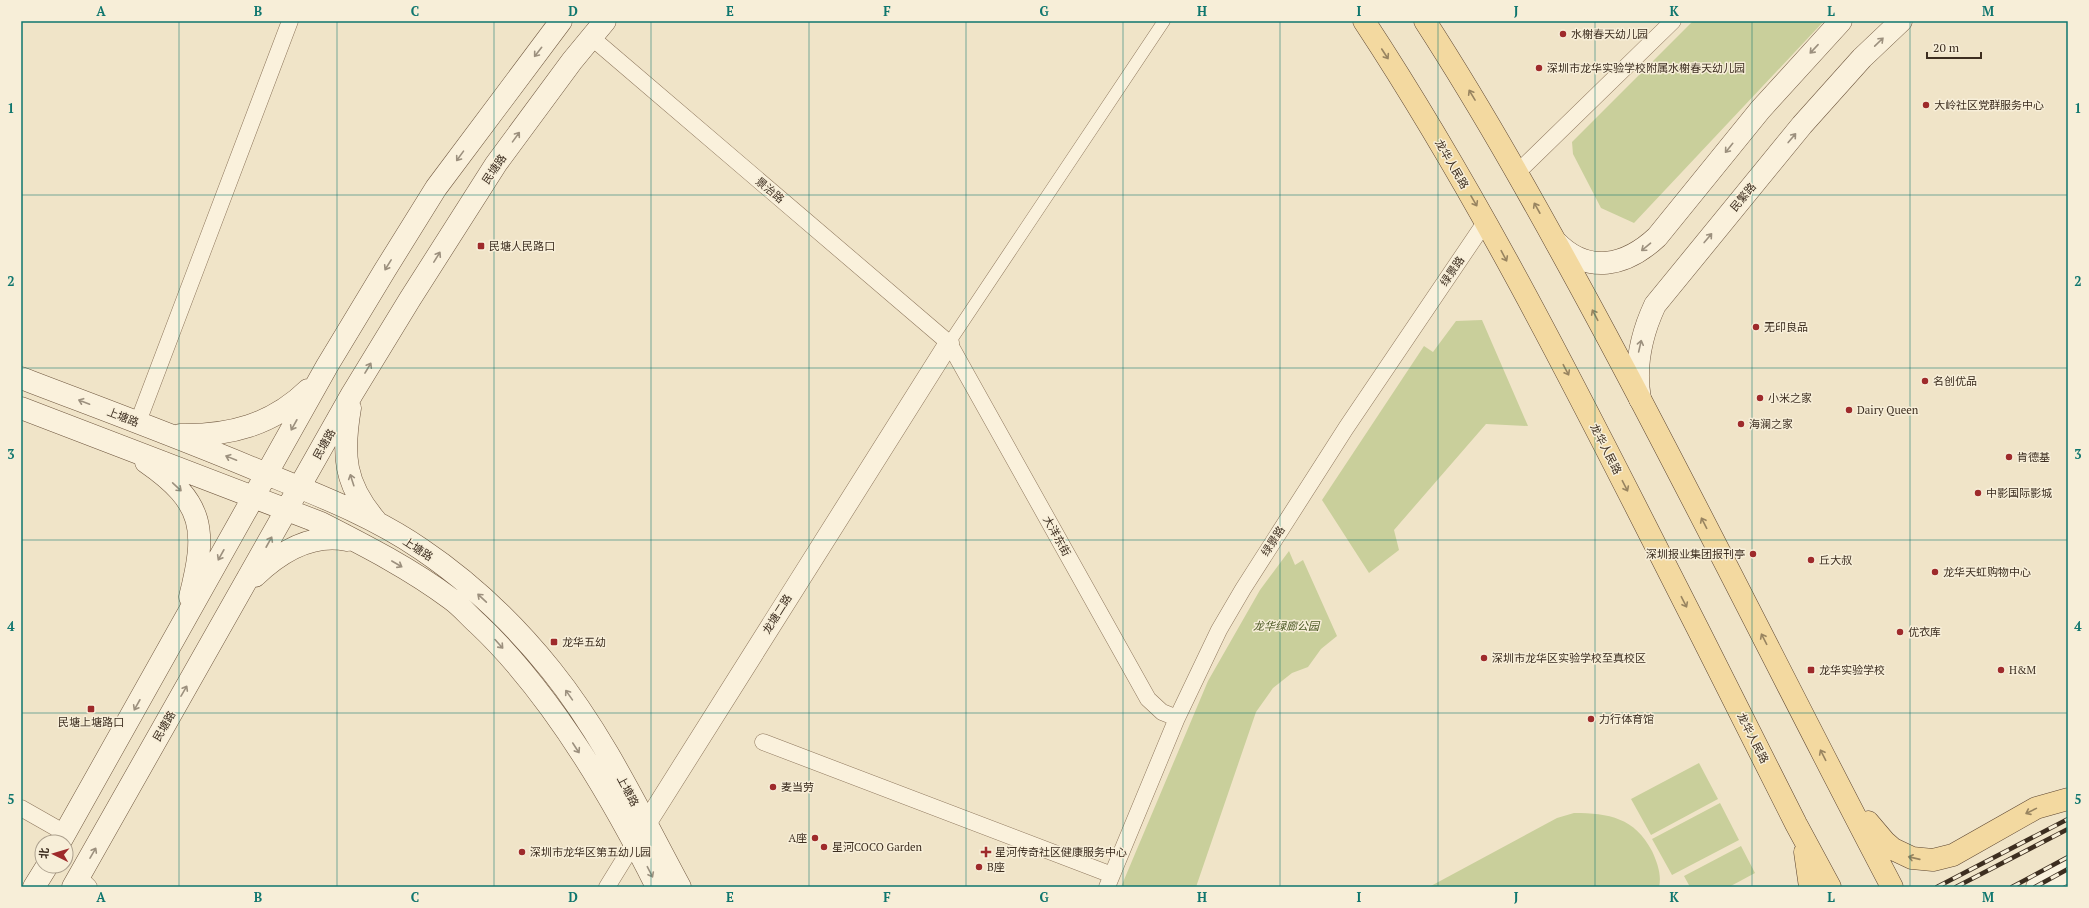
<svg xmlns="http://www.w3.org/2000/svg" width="2089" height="908" font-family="'PT Serif','Noto Sans SC',serif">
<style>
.green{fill:#c9cf9b}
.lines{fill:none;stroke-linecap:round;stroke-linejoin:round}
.pedestrian-casing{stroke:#8d765c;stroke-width:13}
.minor-casing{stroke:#8d765c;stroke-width:17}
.tertiary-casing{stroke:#8d765c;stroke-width:21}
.secondary-casing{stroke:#6f573f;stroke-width:23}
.primary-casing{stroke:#5b4430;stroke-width:23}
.pedestrian{stroke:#faf1dc;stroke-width:12}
.minor{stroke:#faf1dc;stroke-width:16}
.tertiary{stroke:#faf1dc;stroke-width:20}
.secondary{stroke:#faf1dc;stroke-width:22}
.primary{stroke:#f3d9a0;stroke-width:22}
.rail-casing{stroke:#3d2e20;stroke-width:4.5}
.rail{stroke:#f7eed8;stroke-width:3;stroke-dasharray:9;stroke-linecap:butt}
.oneway{stroke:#9c907e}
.oneway2{stroke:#988460}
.grid{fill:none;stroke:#0f766e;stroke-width:1;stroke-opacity:0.55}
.poi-dot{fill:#9e2a2b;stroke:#f7eed8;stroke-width:1.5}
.labels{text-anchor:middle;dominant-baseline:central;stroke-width:3;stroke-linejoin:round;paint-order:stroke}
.poi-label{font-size:11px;fill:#3d2e20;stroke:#f7eed8;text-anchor:start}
.street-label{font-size:11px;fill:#3d2e20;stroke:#f7eed8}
.park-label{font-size:11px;font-style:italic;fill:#4d5a26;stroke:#f7eed8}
.neatline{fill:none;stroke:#0f766e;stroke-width:1.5}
.grid-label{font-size:13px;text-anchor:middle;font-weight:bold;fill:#0f766e}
</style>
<rect width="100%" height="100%" fill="#f0e4c8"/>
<path class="green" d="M1693,21h131l-190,202 -33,-15 -28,-54 -1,-12z
M1482,320l46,106 -42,-2 -92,106 5,20 -30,23 -47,-73 102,-154 9,6 23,-31z
M1289,551l6,14 8,-5 34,76 -16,13 -13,18 -16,6 -19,15 -17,24 -60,175h-75l87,-206 52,-91z
M1699,763l19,36 -67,36 -20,-36z
M1720,803l19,37 -67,35 -20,-36z
M1574,813c35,0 61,5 78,38 5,11 10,24 7,36h-230l128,-69z
M1741,846l14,27 -26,14h-39l-6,-11z"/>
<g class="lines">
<defs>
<path id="pedestrian" d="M949,343l215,-322"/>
<path id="minor" d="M591,37l358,306 199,356 14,13 15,6
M1517,173l156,-152
M138,422l152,-401
M763,742l349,133
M21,808l44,25
M79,877l10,10
M607,887l32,-52
M1107,887l70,-169 42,-88 24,-41 103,-161 140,-207"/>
<path id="tertiary" d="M646,824l303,-481"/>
<path id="secondary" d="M1556,242c32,33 70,24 101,-5l103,-127 81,-89
M21,378c81,31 163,61 243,95 54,22 109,43 157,76 49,33 93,75 130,121 53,66 89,143 129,217
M1640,399c-6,-34 1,-64 15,-94l147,-180 60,-67 39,-37
M21,408l300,115c45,23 90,46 130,76 10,7 18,17 27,25 73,69 134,173 179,263
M350,408c-8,47 -6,76 26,113
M180,435c49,1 92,-10 128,-45
M146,462c59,41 61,68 44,135
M255,576c25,-24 57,-43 92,-36
M60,842l267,-476 58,-96 51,-82 125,-167
M34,887l13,-21
M73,887l279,-493 58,-95 86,-135 76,-103 33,-40
M2037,887l31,-16"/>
<path id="primary" d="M1364,21c102,155 187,319 271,484 54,106 108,213 161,319l34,63
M1425,21c62,96 117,195 171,295 102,189 196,381 296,571
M1868,822l17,20 8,7 19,9 21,2 20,-5 83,-47 32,-9
M1805,852l5,35"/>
</defs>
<use href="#pedestrian" class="pedestrian-casing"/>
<use href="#minor" class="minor-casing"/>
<use href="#tertiary" class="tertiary-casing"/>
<use href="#secondary" class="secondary-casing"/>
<use href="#primary" class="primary-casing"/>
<use href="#pedestrian" class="pedestrian"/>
<use href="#minor" class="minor"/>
<use href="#tertiary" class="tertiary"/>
<use href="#secondary" class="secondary"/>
<use href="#primary" class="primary"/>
<defs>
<path id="rail" d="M1937,887l131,-68
M1956,887l112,-58
M2012,887l56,-30
M2035,887l33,-18"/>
</defs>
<use href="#rail" class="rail-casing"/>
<use href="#rail" class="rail"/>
</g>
<defs><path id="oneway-shaft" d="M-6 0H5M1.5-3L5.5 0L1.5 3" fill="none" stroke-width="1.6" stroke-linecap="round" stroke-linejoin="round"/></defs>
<g class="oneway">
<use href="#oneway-shaft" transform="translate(1879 42) rotate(-44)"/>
<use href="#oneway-shaft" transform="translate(1814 49) rotate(133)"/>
<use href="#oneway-shaft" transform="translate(538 52) rotate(128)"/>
<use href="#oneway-shaft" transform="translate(516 137) rotate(-54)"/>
<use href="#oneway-shaft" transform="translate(1792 138) rotate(-50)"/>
<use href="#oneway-shaft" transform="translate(1729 148) rotate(129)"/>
<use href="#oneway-shaft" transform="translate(460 156) rotate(126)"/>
<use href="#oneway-shaft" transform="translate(1708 238) rotate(-50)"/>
<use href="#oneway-shaft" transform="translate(1646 247) rotate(140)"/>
<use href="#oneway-shaft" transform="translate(437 257) rotate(-58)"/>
<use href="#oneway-shaft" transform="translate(388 265) rotate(122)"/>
<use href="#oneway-shaft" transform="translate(1640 346) rotate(-77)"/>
<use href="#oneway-shaft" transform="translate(368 368) rotate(-59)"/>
<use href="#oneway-shaft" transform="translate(84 402) rotate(-159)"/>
<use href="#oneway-shaft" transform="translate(294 425) rotate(119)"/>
<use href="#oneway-shaft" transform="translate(231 458) rotate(-158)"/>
<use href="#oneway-shaft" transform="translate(352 480) rotate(-108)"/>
<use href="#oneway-shaft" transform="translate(177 487) rotate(43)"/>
<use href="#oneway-shaft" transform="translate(269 542) rotate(-61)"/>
<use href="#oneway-shaft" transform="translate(221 555) rotate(119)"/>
<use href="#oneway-shaft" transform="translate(397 564) rotate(30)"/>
<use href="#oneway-shaft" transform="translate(482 598) rotate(-137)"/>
<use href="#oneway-shaft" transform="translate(499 644) rotate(48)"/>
<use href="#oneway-shaft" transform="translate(184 691) rotate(-60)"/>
<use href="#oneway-shaft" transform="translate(569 695) rotate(-125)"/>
<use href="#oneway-shaft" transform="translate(137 705) rotate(119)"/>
<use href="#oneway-shaft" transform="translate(576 748) rotate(57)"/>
<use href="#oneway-shaft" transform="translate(93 853) rotate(-60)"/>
<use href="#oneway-shaft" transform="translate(650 872) rotate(63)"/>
</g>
<g class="oneway2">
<use href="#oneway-shaft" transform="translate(1385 54) rotate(57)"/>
<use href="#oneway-shaft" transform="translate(1472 95) rotate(-121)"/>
<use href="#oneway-shaft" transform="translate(1474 201) rotate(60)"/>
<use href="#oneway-shaft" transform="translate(1537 208) rotate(-119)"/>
<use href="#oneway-shaft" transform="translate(1504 256) rotate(62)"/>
<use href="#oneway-shaft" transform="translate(1595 315) rotate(-118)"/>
<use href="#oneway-shaft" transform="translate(1566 370) rotate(62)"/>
<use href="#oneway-shaft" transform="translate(1625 486) rotate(63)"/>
<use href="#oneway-shaft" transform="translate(1704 523) rotate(-117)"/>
<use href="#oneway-shaft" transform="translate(1684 602) rotate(63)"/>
<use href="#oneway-shaft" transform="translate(1764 639) rotate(-117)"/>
<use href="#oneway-shaft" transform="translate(1823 755) rotate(-117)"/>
<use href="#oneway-shaft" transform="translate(2031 811) rotate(154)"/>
<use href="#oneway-shaft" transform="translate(1914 858) rotate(-167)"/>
</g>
<path class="grid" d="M179,21v866M337,21v866M494,21v866M651,21v866M809,21v866M966,21v866M1123,21v866M1280,21v866M1438,21v866M1595,21v866M1752,21v866M1910,21v866M21,195h2047M21,368h2047M21,540h2047M21,713h2047"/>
<g class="poi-dot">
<circle cx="1563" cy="34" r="4"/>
<circle cx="1539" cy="68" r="4"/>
<circle cx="1926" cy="105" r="4"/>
<rect x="477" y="242" width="8" height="8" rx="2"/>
<circle cx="1756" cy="327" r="4"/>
<circle cx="1925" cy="381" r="4"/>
<circle cx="1760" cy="398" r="4"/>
<circle cx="1849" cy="410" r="4"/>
<circle cx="1741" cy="424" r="4"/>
<circle cx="2009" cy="457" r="4"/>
<circle cx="1978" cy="493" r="4"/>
<circle cx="1753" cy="554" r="4"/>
<circle cx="1811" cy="560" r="4"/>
<circle cx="1935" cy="572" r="4"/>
<circle cx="1900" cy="632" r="4"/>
<rect x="550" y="638" width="8" height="8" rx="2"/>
<circle cx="1484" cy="658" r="4"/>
<rect x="1807" y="666" width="8" height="8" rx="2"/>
<circle cx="2001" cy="670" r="4"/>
<rect x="87" y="705" width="8" height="8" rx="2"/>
<circle cx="1591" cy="719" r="4"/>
<circle cx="773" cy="787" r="4"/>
<circle cx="815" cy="838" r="4"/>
<circle cx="824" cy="847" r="4"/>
<circle cx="522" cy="852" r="4"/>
<path d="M984 846h4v4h4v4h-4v4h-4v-4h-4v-4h4z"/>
<circle cx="979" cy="867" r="4"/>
</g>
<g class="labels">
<g class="poi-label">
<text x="1571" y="34">水榭春天幼儿园</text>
<text x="1547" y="68">深圳市龙华实验学校附属水榭春天幼儿园</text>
<text x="1934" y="105">大岭社区党群服务中心</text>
<text x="489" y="246">民塘人民路口</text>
<text x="1764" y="327">无印良品</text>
<text x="1933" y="381">名创优品</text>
<text x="1768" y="398">小米之家</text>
<text x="1857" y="410">Dairy Queen</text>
<text x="1749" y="424">海澜之家</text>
<text x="2017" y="457">肯德基</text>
<text x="1986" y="493">中影国际影城</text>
<text x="1745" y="554" text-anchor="end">深圳报业集团报刊亭</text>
<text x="1819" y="560">丘大叔</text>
<text x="1943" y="572">龙华天虹购物中心</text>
<text x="1908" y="632">优衣库</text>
<text x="562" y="642">龙华五幼</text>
<text x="1492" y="658">深圳市龙华区实验学校至真校区</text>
<text x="1819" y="670">龙华实验学校</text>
<text x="2009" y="670">H&amp;M</text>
<text x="1599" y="719">力行体育馆</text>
<text x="91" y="722" text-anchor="middle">民塘上塘路口</text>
<text x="781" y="787">麦当劳</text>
<text x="807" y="838" text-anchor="end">A座</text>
<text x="832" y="847">星河COCO Garden</text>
<text x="530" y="852">深圳市龙华区第五幼儿园</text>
<text x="995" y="852">星河传奇社区健康服务中心</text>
<text x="987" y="867">B座</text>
</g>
<g class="street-label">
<text transform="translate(1452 164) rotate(60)">龙华人民路</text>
<text transform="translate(494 169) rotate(-56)">民塘路</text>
<text transform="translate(770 190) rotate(40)">景治路</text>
<text transform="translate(1743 197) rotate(-50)">民繁路</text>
<text transform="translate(1452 271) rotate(-56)">绿景路</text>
<text transform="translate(123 417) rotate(21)">上塘路</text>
<text transform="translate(324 444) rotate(-61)">民塘路</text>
<text transform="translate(1606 449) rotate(63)">龙华人民路</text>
<text transform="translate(1057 536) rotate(61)">大洋东街</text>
<text transform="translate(1273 541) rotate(-57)">绿景路</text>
<text transform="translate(418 549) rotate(33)">上塘路</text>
<text transform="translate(777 614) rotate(-58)">龙塘二路</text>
<text transform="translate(164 726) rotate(-60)">民塘路</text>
<text transform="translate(1753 738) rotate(63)">龙华人民路</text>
<text transform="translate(628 791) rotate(62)">上塘路</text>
</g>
<g class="park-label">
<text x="1286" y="626">龙华绿廊公园</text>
</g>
</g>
<rect width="2089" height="908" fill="none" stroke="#f7eed8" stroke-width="44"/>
<g transform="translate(54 854) rotate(275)"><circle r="19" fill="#f7eed8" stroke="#ada18e"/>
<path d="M0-3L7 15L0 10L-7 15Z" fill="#9e2a2b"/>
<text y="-6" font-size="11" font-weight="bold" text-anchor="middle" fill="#3d2e20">北</text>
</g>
<path d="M1927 52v6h54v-6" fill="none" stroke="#3d2e20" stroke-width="2"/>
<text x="1933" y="52" font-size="12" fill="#3d2e20" stroke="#f7eed8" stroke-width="3" paint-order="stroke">20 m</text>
<rect x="22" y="22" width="2045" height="864" class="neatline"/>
<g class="grid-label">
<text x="101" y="16">A</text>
<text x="258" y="16">B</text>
<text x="415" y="16">C</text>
<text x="573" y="16">D</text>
<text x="730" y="16">E</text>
<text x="887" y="16">F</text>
<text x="1044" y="16">G</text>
<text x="1202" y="16">H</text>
<text x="1359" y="16">I</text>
<text x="1516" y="16">J</text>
<text x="1674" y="16">K</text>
<text x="1831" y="16">L</text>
<text x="1988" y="16">M</text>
<text x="11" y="113">1</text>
<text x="2078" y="113">1</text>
<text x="11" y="286">2</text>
<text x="2078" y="286">2</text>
<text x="11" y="459">3</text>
<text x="2078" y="459">3</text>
<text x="11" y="631">4</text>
<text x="2078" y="631">4</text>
<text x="11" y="804">5</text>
<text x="2078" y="804">5</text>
<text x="101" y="902">A</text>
<text x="258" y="902">B</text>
<text x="415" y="902">C</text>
<text x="573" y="902">D</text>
<text x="730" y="902">E</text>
<text x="887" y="902">F</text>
<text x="1044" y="902">G</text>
<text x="1202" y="902">H</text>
<text x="1359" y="902">I</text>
<text x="1516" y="902">J</text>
<text x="1674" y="902">K</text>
<text x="1831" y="902">L</text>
<text x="1988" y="902">M</text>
</g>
</svg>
